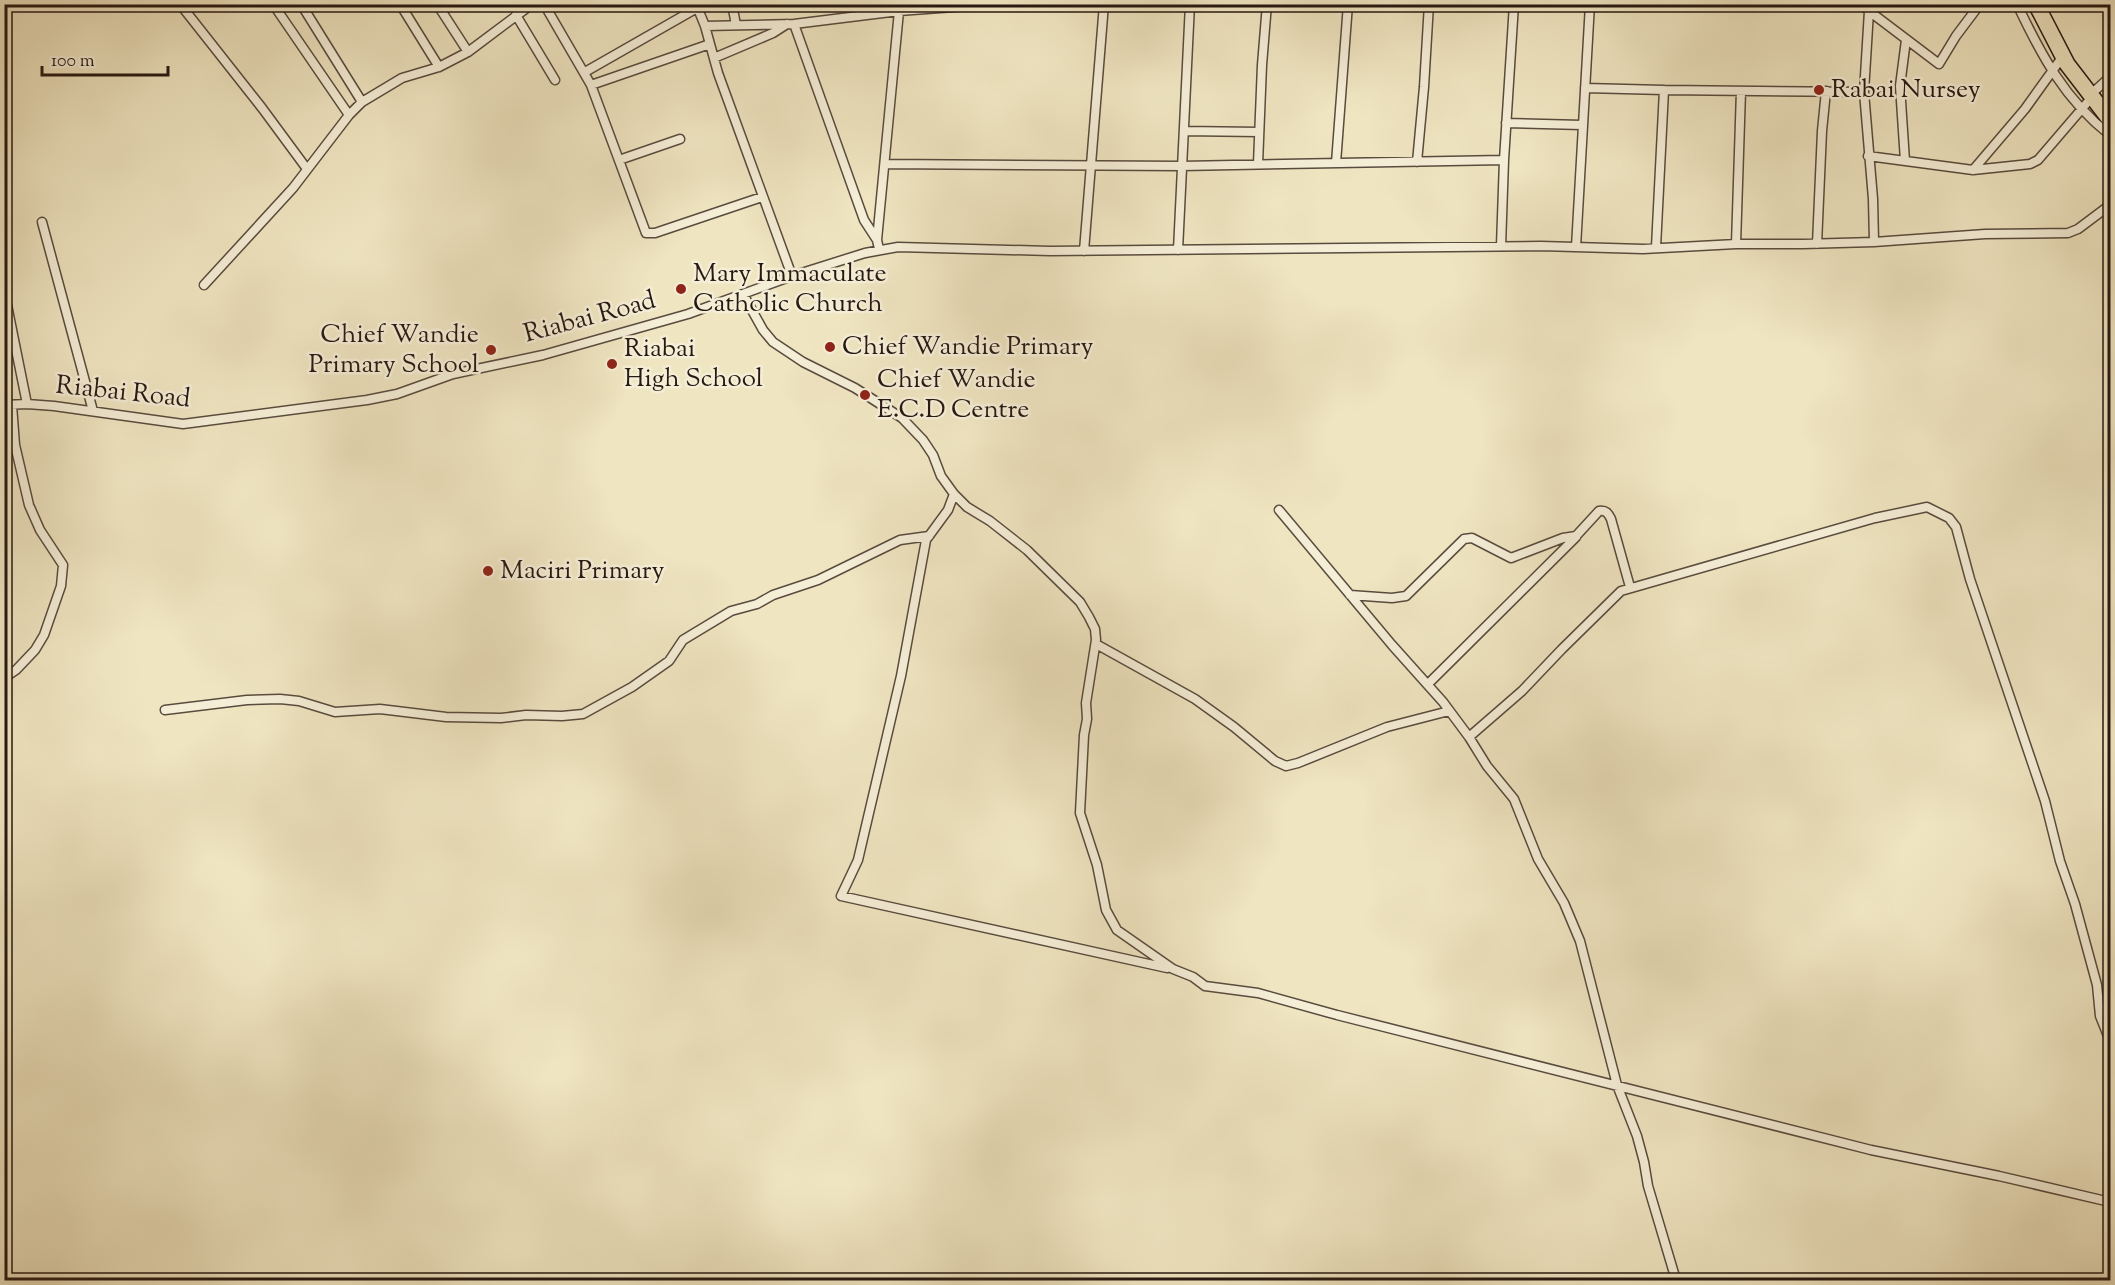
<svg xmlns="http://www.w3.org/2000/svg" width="2115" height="1285" font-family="'Sorts Mill Goudy',serif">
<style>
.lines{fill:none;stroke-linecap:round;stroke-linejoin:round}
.street-casing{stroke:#594b3e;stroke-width:11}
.highway-casing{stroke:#271812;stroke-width:18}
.street{stroke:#f5eed7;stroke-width:8}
.highway{stroke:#efe5c1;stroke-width:15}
.poi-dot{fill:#8f2418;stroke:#f5eed7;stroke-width:2}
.labels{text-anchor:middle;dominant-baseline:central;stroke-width:5;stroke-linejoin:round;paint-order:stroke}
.poi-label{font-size:26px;fill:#271812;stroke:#f5eed7;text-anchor:start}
.street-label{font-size:26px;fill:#271812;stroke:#f5eed7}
</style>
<rect width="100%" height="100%" fill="#efe5c1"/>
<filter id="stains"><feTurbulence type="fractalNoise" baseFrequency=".00333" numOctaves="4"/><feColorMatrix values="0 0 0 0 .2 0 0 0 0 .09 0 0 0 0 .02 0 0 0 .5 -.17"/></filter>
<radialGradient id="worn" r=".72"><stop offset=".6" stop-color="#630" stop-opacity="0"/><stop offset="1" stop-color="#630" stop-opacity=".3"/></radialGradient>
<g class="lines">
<defs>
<path id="street" d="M180,4l82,104 45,61
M273,4l76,111
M301,4l61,98
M400,4l39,63
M437,4l31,48
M544,4l47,81 55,148h9l107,-36
M732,4l4,21
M1860,4l9,7 -5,81 9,107 1,43
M2017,4c24,51 48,96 93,131
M1869,11l70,53 17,-28 24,-32
M516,15l39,65
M794,24l70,196 13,20
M705,26l89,-2 105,-13 96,-7
M714,58l59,-25 14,-9
M585,72l112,-64
M591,85l119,-41
M1585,88l79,2 -8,157
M1664,90l200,2
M2090,95l20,-18
M1506,123l76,2
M1184,131l75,1
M1868,156l105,14 57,-6 8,-4 54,-63
M619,160l61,-21
M1905,161l-5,-75 6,-46
M1417,162l7,-75 5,-83
M1336,163l12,-159
M885,164l297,2 322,-6
M1258,164l4,-99 5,-61
M1973,170l52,-61 38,-53
M42,222l51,189
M1736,244l5,-153
M1817,244l5,-113 4,-40
M1501,246l3,-86 10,-156
M1576,247l14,-243
M879,249l-2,-9 22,-229 -1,-7
M1178,250l12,-246
M1084,251l20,-247
M792,276l73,-23 33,-6 152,4 491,-5 102,3 93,-5h67l71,-2 111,-8 83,-1 10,-4 32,-24
M204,285l89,-97 56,-73 13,-13 40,-24 37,-11 29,-15 64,-48
M4,290l23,114
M743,294l20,36 10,12 30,20 52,26 47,30 21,22 10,15 8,21 13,18 13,13 23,14 37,29 53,52 9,15 6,12 1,11 -10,63 1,16 -3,16 -4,78 17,52 9,45 11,20 56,39 20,8 12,9 53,7 79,22 534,135 128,26 111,26
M4,405l23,-1 27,2 129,18 184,-24 30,-6 56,-20 90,-19 145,-41 104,-38 -74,-203 -13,-47 -9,-22
M954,494l-6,16 -22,30 -25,136 -43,184 -17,36 326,72
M1279,510l113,135 51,57 26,35 18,29 27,33 24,60 26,44 16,38 37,144 20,51 7,26 4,24 28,94
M1350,595l42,3 14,-2 58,-57 8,-1 39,20 52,-20 13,-2 23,-25c7,-1 9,2 12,8l19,68
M1096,644l99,55 39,28 41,34 11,5 12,-3 89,-36 62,-16
M4,678l12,-8 19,-20 9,-15 17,-49 2,-21 -23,-35 -11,-25 -14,-60 -3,-40
M1428,684l148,-147
M165,710l82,-10 33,-1 19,2 36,11 45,-3 66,8 55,1 25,-3 36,1 21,-2 49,-27 37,-26 14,-21 48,-29 26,-7 16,-9 45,-15 82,-40 29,-4
M1469,737l53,-46 40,-42 59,-58 254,-73 52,-11 22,11 7,9 14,52 75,222 15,60 15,43 22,81 3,31 10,25"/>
<path id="highway" d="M2036,4l31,60 43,56"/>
</defs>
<use href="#street" class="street-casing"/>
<use href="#highway" class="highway-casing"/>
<use href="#street" class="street"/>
<use href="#highway" class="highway"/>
</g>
<g class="poi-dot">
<circle cx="1819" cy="90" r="6"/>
<circle cx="681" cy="289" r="6"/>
<circle cx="830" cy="347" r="6"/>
<circle cx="491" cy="350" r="6"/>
<circle cx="612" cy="364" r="6"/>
<circle cx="865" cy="395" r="6"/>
<circle cx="488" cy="571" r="6"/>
</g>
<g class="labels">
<g class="poi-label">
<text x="1831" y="90">Rabai Nursey</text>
<text x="693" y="274">Mary Immaculate<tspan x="693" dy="30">Catholic Church</tspan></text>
<text x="479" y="335" text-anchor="end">Chief Wandie<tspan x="479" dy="30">Primary School</tspan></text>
<text x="842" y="347">Chief Wandie Primary</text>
<text x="624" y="349">Riabai<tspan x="624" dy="30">High School</tspan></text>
<text x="877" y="380">Chief Wandie<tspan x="877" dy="30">E.C.D Centre</tspan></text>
<text x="500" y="571">Maciri Primary</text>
</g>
<g class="street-label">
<text transform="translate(590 318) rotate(-15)">Riabai Road</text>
<text transform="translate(123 393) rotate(6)">Riabai Road</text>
</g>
</g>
<rect width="2115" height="1285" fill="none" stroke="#efe5c1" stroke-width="24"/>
<rect x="6" y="6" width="2103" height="1273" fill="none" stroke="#271812" stroke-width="3"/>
<rect x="12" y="12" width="2091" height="1261" fill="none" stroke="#271812" stroke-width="1.5"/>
<path d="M42 66v9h126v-9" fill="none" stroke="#271812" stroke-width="3"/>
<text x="51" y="66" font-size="18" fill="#271812" stroke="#f5eed7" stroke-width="4.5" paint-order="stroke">100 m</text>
<rect width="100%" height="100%" filter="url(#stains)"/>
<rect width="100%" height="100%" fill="url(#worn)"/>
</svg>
